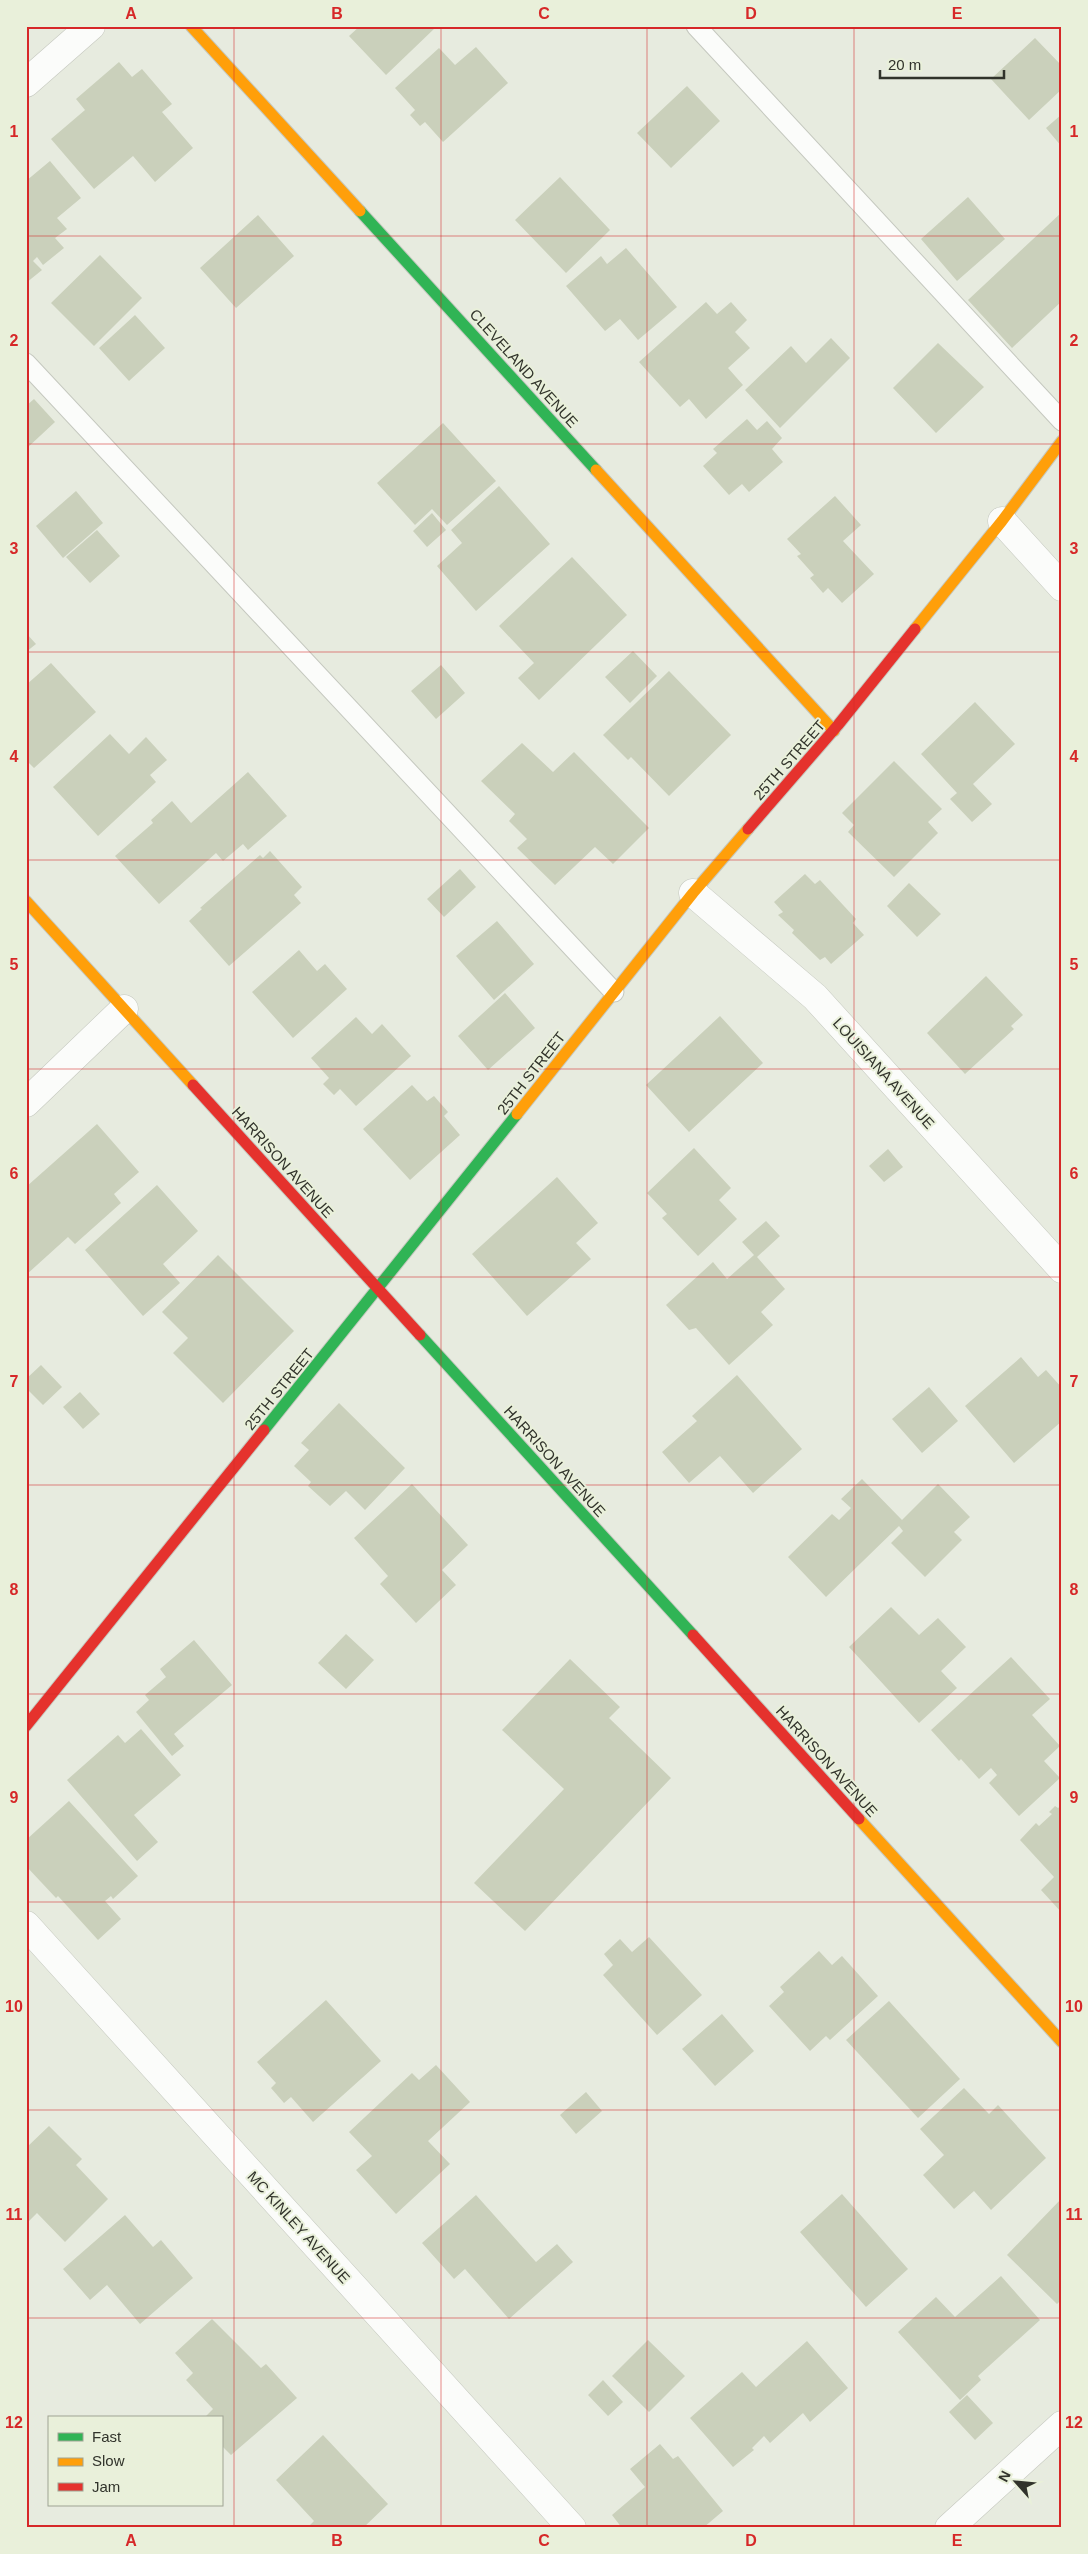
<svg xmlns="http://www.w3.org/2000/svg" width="1088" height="2554" font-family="Helvetica,sans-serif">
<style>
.building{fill:#cad0bb}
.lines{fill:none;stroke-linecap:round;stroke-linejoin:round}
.lane-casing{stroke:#c5c8bf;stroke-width:21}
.street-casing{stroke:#c5c8bf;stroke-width:29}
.fast-casing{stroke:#c5c8bf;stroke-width:13}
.slow-casing{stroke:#c5c8bf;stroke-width:13}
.jam-casing{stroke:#c5c8bf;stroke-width:13}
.lane{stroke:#fbfcfa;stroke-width:19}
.street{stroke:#fbfcfa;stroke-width:28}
.fast{stroke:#30b455;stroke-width:11}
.slow{stroke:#ff9f0a;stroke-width:11}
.jam{stroke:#e5322d;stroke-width:11}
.grid{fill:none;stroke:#d62828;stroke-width:1;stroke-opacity:0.55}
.labels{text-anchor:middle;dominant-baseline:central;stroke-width:4;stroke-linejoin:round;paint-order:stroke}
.street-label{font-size:15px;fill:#31332b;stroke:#e9f0da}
.neatline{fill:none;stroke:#d62828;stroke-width:2}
.grid-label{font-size:16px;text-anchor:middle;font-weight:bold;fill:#d62828}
</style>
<rect width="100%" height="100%" fill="#e7ebdf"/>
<path class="building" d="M360,26h73l2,2 -49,47 -37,-39z
M1035,38l27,28v23l-33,31 -38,-41z
M476,47l32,36 -65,59 -18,-20 -5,4 -10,-11 5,-5 -20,-22 44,-40 16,17z
M119,62l13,15 10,-8 30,35 -10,8 31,36 -38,34 -22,-26 -39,33 -43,-50 34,-29 -9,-11z
M687,86l33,35 -49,47 -34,-35z
M1062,114v33l-16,-19z
M50,161l31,37 -24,20 10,11 -12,9 9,10 -21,17 -6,-8 -4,4 9,9 -16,13v-102z
M560,177l50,53 -44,43 -51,-53z
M968,197l37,42 -48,42 -36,-42z
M1062,212v89l-50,47 -44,-48z
M258,215l36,41 -58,52 -36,-40z
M626,248l51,59 -39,33 -18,-21 -15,12 -39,-45 35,-30 6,8z
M100,255l42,43 -48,48 -43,-43z
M706,302l11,12 14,-12 16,18 -12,12 15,16 -22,20 15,17 -37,34 -17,-20 -9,8 -41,-45z
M135,315l30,33 -36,33 -30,-33z
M831,338l19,20 -70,70 -35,-38 46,-44 15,17z
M938,343l46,44 -48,46 -43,-45z
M34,399l21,23 -29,27v-43z
M747,419l10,11 10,-9 15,17 -10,11 11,13 -34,30 -7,-8 -13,11 -26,-29 14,-13 -4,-4z
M443,423l53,58 -49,44 -15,-16 -17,16 -38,-42z
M499,486l51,58 -74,67 -39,-45 25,-23 -11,-13z
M76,491l27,32 -40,35 -27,-32z
M835,496l26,29 -18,16 31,33 -32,29 -14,-15 -5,5 -13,-15 4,-3 -17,-19 4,-2 -14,-15z
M432,513l14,17 -19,17 -14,-16z
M97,530l23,26 -30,27 -24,-26z
M572,557l55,58 -88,85 -21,-22 16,-15 -35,-37z
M26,633l10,11 -10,8z
M633,651l24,25 -27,27 -25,-26z
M51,663l45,49 -62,56 -8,-8v-75z
M441,665l24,28 -29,26 -25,-28z
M669,671l62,64 -62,61 -38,-39 -3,3 -25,-25z
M975,702l40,42 -42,40 19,20 -20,18 -22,-23 7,-6 -36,-39z
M110,734l19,20 17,-17 21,23 -17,15 6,7 -58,54 -45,-49z
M522,743l31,29 21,-20 75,76 -36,36 -18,-17 -40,38 -38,-37 10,-9 -18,-18 6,-7 -34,-33z
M894,761l48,48 -14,13 10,11 -44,44 -46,-45 6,-7 -12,-12z
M248,772l39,44 -39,34 -5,-6 -20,17 -7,-8 -57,51 -44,-48 38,-33 -2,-3 21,-19 19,22z
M270,851l32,36 -8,8 7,8 -72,63 -40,-45 13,-12 -2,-1 60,-53 3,3z
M460,869l16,18 -32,30 -17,-18z
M805,874l10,10 5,-4 36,39 -3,4 11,12 -33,29 -6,-7 -5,3 -28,-27 2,-3 -16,-15 5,-3 -9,-10z
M909,883l32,31 -24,23 -30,-31z
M497,921l37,43 -40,36 -38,-44z
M299,950l18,21 8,-7 22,25 -54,49 -41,-46z
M986,976l37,39 -12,11 3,3 -49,45 -38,-41z
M505,993l30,35 -47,42 -30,-34z
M720,1016l43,47 -74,69 -43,-47z
M356,1017l16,17 10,-10 29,32 -55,50 -16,-17 -6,6 -11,-11 6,-6 -18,-20z
M412,1085l15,16 7,-5 14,16 -4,4 16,19 -50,45 -47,-51z
M97,1124l42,48 -25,22 7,9 -46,41 -7,-7 -42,38v-88z
M694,1148l37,40 -12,12 18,19 -39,37 -36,-38 5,-4 -20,-21z
M888,1149l15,18 -19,15 -15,-16z
M557,1177l41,46 -22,20 15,16 -64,57 -55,-62z
M157,1185l41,46 -35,33 17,19 -37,33 -58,-66z
M766,1221l14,15 -23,21 28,32 -24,23 12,13 -44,40 -33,-37 -7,2 -23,-25 47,-43 14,17 27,-24 -12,-13z
M218,1255l76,76 -71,72 -50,-50 15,-15 -26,-26z
M1021,1357l17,20 8,-7 16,18v33l-48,42 -49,-57z
M41,1365l21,22 -19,18 -17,-17v-9z
M737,1375l65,74 -49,44 -33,-37 -31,27 -27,-31 35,-31 -5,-5z
M929,1387l29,34 -36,32 -30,-34z
M80,1392l20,22 -17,15 -20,-22z
M339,1403l66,65 -40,42 -19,-19 -16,15 -22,-20 3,-4 -17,-16 15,-16 -8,-7z
M862,1479l40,41 36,-36 32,33 -16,15 8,8 -37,37 -34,-34 12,-12 -4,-5 -73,71 -38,-40 44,-43 7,6 12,-12 -10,-9z
M412,1484l56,61 -26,25 14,15 -40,38 -36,-39 8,-8 -34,-38z
M891,1607l28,28 19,-17 28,29 -25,24 16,17 -38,35 -70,-76z
M346,1634l28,26 -28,29 -28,-26z
M194,1640l38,45 -58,49 10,12 -12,10 -36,-44 13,-12 -4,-5 21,-18 -6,-8z
M1011,1657l39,42 -18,16 28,31 -16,15 16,17 -41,38 -30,-33 8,-8 -6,-7 -12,11 -18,-20 -2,2 -28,-31z
M570,1659l50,48 -11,11 62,60 -146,153 -51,-48 90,-94 -62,-59z
M141,1729l40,46 -47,40 24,27 -21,19 -70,-81 51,-45 7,8z
M69,1801l69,75 -25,23 -2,-3 -6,5 16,18 -23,21 -40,-44 -2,2 -30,-32v-26z
M1062,1805v108l-21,-23 13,-13 -34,-37 16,-17 3,3 13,-12 -3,-2 6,-6 3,2z
M649,1937l53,58 -45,40 -54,-60 10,-10 -9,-11 16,-15 12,13z
M819,1951l13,14 10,-9 36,40 -48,44 -4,-4 -16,15 -41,-45 15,-14 -4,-5z
M326,2000l55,61 -68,61 -22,-25 -7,6 -13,-15 5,-5 -19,-21z
M889,2001l71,78 -42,39 -72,-78z
M722,2014l32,37 -39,35 -33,-37z
M436,2065l34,37 -42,39 22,23 -54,50 -40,-44 16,-14 -23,-24 63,-59 7,7z
M964,2088l25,26 9,-9 48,53 -55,52 -17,-19 -20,18 -31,-34 21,-20 -24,-26z
M586,2092l16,19 -26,23 -16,-19z
M49,2126l33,33 -6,6 32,34 -43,43 -28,-29 -11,11v-76z
M842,2194l66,75 -42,38 -66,-75z
M476,2195l60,67 21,-18 16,18 -64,57 -44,-50 -11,10 -32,-36z
M1062,2198v101l-5,5 -50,-49z
M125,2215l28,32 8,-7 32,38 -53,46 -33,-39 -17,15 -27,-31z
M1001,2276l39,44 -62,56 3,4 -21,20 -62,-68 38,-35 19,20z
M212,2319l49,49 5,-4 31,34 -66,57 -10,-10v-27h-17l9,-9 -27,-29 7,-7 -18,-20z
M648,2340l37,36 -36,36 -37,-36z
M807,2341l41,47 -38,34 -7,-9 -33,30 -6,-7 -12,12 2,2 -21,17 -43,-49 52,-46 14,15z
M603,2380l20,22 -15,14 -20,-21z
M967,2395l26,28 -18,17 -26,-28z
M323,2435l65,69 -25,24h-56l7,-7 -38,-41z
M660,2444l13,15 5,-3 45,55 -20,17h-81l-10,-13 33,-28 -15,-18z"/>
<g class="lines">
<defs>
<path id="lane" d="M696,26l366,395
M26,363l588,629"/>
<path id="street" d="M26,83l65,-57
M1002,521l60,66
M693,893l122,104 247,272
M26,1103l98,-94
M26,1925l546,603
M949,2528l113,-103"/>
<path id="fast" d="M360,211l236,259
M420,1335l273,300
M264,1430l253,-316"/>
<path id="slow" d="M191,26l169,185
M596,470l238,261
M915,629l87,-108 60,-80
M26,901l167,184
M517,1114l176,-221 55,-64
M859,1819l203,223"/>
<path id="jam" d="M748,829l90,-104 77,-96
M193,1085l227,250
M693,1635l166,184
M26,1726l238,-296"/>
</defs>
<use href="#lane" class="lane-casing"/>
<use href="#street" class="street-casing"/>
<use href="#fast" class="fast-casing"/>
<use href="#slow" class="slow-casing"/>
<use href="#jam" class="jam-casing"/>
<use href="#lane" class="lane"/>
<use href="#street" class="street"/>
<use href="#fast" class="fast"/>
<use href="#slow" class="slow"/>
<use href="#jam" class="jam"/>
</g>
<path class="grid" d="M234,26v2502M441,26v2502M647,26v2502M854,26v2502M26,236h1036M26,444h1036M26,652h1036M26,860h1036M26,1069h1036M26,1277h1036M26,1485h1036M26,1694h1036M26,1902h1036M26,2110h1036M26,2318h1036"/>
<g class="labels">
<g class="street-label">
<text transform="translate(524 368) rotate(48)">CLEVELAND AVENUE</text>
<text transform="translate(789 760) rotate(-49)">25TH STREET</text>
<text transform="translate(531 1073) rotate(-52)">25TH STREET</text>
<text transform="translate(884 1073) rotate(48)">LOUISIANA AVENUE</text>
<text transform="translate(283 1162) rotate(48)">HARRISON AVENUE</text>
<text transform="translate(279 1389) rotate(-51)">25TH STREET</text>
<text transform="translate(555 1461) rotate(48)">HARRISON AVENUE</text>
<text transform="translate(827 1761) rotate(48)">HARRISON AVENUE</text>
<text transform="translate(299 2227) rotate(48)">MC KINLEY AVENUE</text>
</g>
</g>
<rect width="1088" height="2554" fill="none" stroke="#e9f0da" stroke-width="55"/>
<rect x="48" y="2416" width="175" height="90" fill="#e9f0da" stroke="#9fa494"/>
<rect x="58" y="2433" width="25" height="8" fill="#30b455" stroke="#9fa494"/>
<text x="92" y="2442" font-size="15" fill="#31332b">Fast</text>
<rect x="58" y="2458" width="25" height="8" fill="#ff9f0a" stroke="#9fa494"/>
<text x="92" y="2466" font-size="15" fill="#31332b">Slow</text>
<rect x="58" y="2483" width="25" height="8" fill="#e5322d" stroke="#9fa494"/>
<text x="92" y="2492" font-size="15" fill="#31332b">Jam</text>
<g transform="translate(1016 2482) rotate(297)" stroke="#e9f0da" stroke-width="4" paint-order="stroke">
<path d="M0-4L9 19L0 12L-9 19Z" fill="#31332b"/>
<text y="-8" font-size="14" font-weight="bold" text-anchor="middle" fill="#31332b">N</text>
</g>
<path d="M880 70v8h124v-8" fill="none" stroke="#31332b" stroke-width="2.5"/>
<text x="888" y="70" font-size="15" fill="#31332b" stroke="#e9f0da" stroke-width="4" paint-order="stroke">20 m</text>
<rect x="28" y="28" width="1032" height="2498" class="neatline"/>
<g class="grid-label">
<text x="131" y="19">A</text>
<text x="337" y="19">B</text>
<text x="544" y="19">C</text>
<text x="751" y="19">D</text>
<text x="957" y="19">E</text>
<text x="14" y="137">1</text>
<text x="1074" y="137">1</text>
<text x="14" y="346">2</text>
<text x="1074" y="346">2</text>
<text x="14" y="554">3</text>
<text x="1074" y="554">3</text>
<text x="14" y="762">4</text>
<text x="1074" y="762">4</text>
<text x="14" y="970">5</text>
<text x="1074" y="970">5</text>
<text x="14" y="1179">6</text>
<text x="1074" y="1179">6</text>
<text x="14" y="1387">7</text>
<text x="1074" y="1387">7</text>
<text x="14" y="1595">8</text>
<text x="1074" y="1595">8</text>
<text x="14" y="1803">9</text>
<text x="1074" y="1803">9</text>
<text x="14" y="2012">10</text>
<text x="1074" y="2012">10</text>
<text x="14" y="2220">11</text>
<text x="1074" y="2220">11</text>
<text x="14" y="2428">12</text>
<text x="1074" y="2428">12</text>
<text x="131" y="2546">A</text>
<text x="337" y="2546">B</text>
<text x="544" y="2546">C</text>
<text x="751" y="2546">D</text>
<text x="957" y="2546">E</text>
</g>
</svg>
